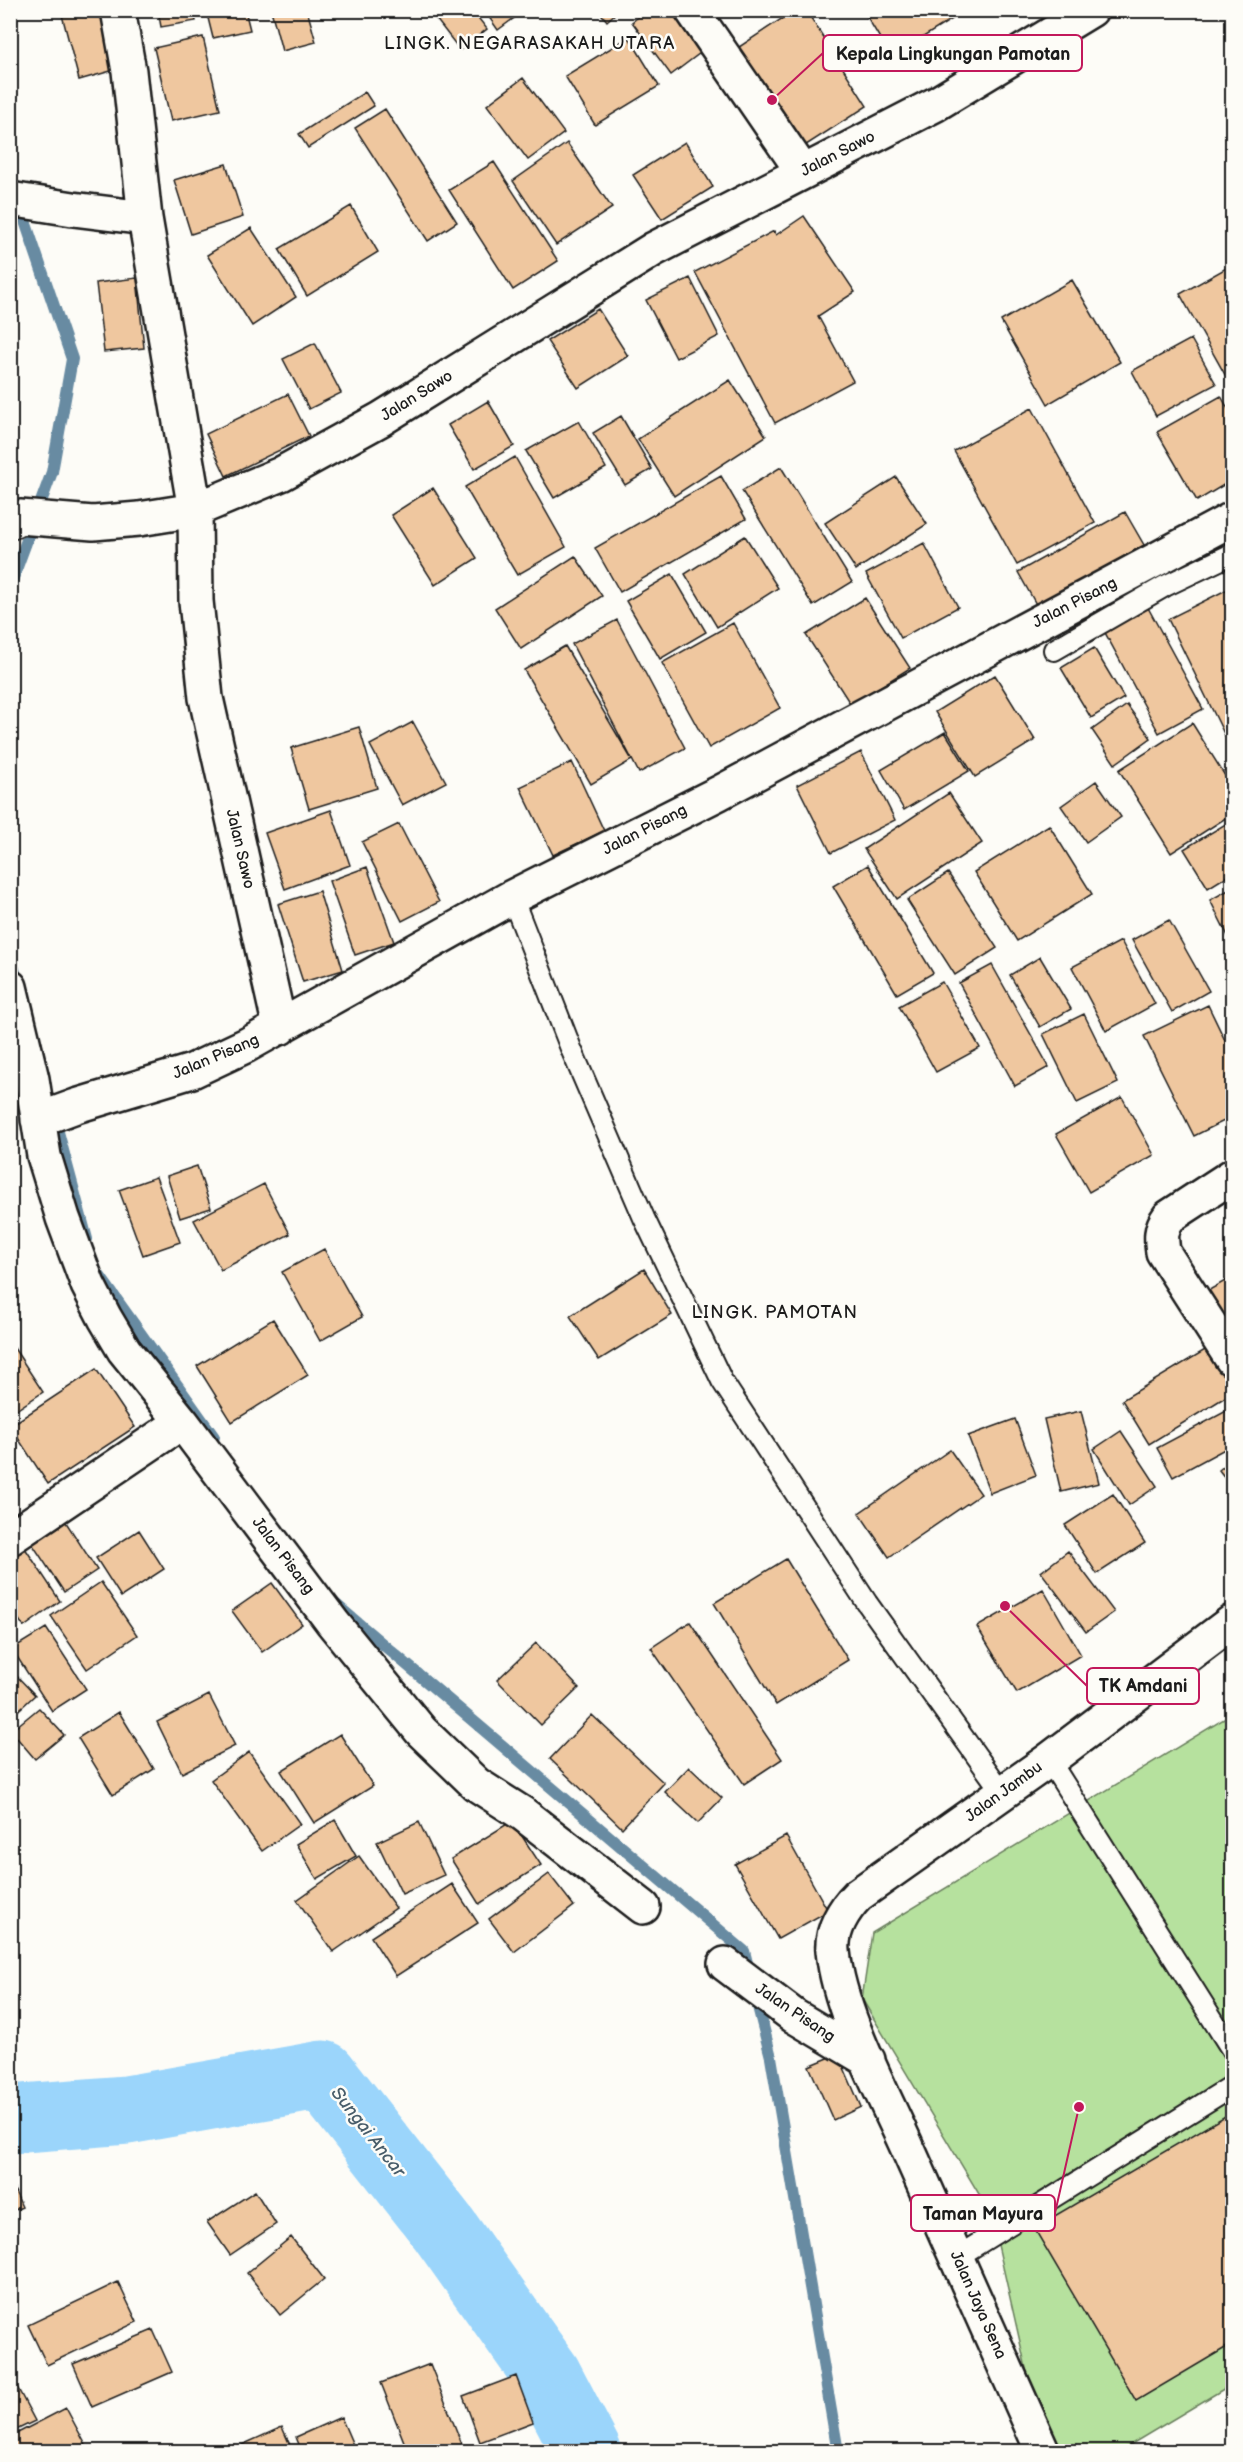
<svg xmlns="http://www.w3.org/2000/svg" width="1243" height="2462" font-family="'Balsamiq Sans',sans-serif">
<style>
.green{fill:#b6e19e;stroke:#697e5d;stroke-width:1.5}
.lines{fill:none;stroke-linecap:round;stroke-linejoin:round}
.stream{stroke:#688ba2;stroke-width:12}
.river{stroke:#9bd5fb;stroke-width:69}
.building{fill:#efc79f;stroke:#1c1c1c;stroke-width:1.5}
.lane-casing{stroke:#1c1c1c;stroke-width:24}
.street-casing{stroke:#1c1c1c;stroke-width:38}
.lane{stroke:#fdfcf7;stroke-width:20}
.street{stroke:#fdfcf7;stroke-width:33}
.labels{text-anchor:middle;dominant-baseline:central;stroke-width:5;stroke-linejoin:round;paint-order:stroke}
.street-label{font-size:16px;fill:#1c1c1c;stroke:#fdfcf7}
.neighbourhood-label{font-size:18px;letter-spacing:1.5px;fill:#1c1c1c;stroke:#fdfcf7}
.water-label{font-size:18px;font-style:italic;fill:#485d6a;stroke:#fdfcf7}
.leader{fill:none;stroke:#c2185b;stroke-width:2}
.callout-dot{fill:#c2185b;stroke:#fdfcf7;stroke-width:2}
.callout{fill:#fdfcf7;stroke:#c2185b;stroke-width:2}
.callout-label{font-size:18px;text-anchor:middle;font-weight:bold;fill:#1c1c1c}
</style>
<rect width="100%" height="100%" fill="#fdfcf7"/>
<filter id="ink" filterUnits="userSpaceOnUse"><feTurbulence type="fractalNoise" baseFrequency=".0167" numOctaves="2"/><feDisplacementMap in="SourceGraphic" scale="12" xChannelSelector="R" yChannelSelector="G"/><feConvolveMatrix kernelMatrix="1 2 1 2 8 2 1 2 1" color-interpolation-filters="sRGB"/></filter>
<g filter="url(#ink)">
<path class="green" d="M1232,1714v670l-112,67h-64l-21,-43 -44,-194 -129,-215 10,-66z"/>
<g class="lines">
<path class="stream" d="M10,177l62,182 -20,113 -42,114
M10,955l9,32
M54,1117l33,122
M99,1275l115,162
M333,1602l411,349 6,24
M755,1995l16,62 67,395"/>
<path class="river" d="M10,2119l117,-9 196,-35 121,154 103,146 40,77"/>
</g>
<path class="building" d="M80,10h23l15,59 -39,11 -17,-65z
M158,10h36l2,11 -35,6z
M206,10h39l5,20 -37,8z
M271,10h36l9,32 -34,9z
M429,10h43l15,19 -27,21z
M484,10h41l-27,20z
M598,10h21l-12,11z
M647,10h33l28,37 -37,28 -39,-53z
M795,10h11l61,96 -67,43 -64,-100z
M863,10h104l-76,47z
M203,37l17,73 -49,11 -17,-73z
M629,37l30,49 -64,39 -30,-49z
M523,78l41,55 -36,27 -41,-55z
M365,92l9,14 -66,42 -9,-14z
M385,109l72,113 -29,19 -73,-113z
M685,142l28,45 -51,32 -29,-44z
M567,143l45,65 -56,37 -43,-64z
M494,162l64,99 -45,29 -64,-100z
M226,164l17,53 -52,17 -17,-54z
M351,206l27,46 -71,44 -28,-47z
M804,216l51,76 -37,24 35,65 -78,42 -80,-151 79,-41 2,4z
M251,228l45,69 -44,29 -45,-71z
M1228,267l4,9v111l-52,-93z
M137,278l7,70 -40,4 -8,-69z
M690,278l29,58 -43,22 -30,-58z
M1072,280l48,82 -72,42 -47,-83z
M598,309l30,47 -50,32 -31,-47z
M1191,339l25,45 -60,32 -24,-45z
M315,343l26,50 -32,16 -26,-50z
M730,380l36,56 -92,60 -36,-57z
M288,394l21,42 -83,40 -20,-42z
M1221,396l11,20v64l-35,21 -40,-69z
M488,401l26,45 -40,23 -26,-44z
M1032,408l63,115 -78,42 -63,-114z
M621,416l31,53 -27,16 -32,-52z
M579,421l27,47 -52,30 -28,-47z
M515,457l51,90 -49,28 -52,-88z
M781,467l71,115 -39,24 -71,-115z
M721,476l25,43 -126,73 -25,-44z
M896,477l31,47 -71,46 -31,-47z
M433,488l44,70 -42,27 -44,-70z
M1125,512l19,33 -107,61 -19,-34z
M745,536l33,52 -61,39 -32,-53z
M924,543l34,64 -57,31 -35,-64z
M575,556l27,40 -81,53 -26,-41z
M672,574l34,58 -46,27 -34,-58z
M1232,587v163l-64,-131z
M865,598l45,70 -59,37 -45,-70z
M1146,604l57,105 -44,24 -57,-106z
M617,620l68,128 -46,25 -67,-129z
M733,623l47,85 -71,40 -47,-85z
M565,646l67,114 -41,24 -67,-114z
M1094,648l30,50 -33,20 -30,-50z
M995,675l40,65 -60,37 -40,-65z
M1127,705l24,33 -36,26 -23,-34z
M413,722l33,60 -44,23 -32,-60z
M1192,723l40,64v27l-61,39 -52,-83z
M359,727l18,61 -68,21 -18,-61z
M945,732l24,39 -65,39 -23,-40z
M861,752l34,68 -64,33 -34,-68z
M572,762l32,69 -51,24 -33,-68z
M1096,781l25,36 -35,25 -25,-36z
M949,793l33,50 -85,56 -33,-50z
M331,810l19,55 -65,24 -20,-56z
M1232,820v53l-24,15 -24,-39z
M399,824l40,78 -37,19 -40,-79z
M1049,825l43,69 -75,47 -43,-69z
M868,865l65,108 -36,21 -64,-108z
M367,867l27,75 -39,13 -26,-74z
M948,873l49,75 -42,27 -48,-75z
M1232,888v56l-22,-44z
M319,891l24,79 -40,12 -25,-78z
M1169,920l40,71 -37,21 -40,-72z
M1121,941l34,63 -49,27 -34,-64z
M1040,957l31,52 -31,18 -30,-52z
M992,965l57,102 -34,19 -56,-103z
M942,982l38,66 -44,24 -37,-66z
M1208,1005l24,50v62l-38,19 -50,-100z
M1084,1014l34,69 -41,20 -34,-69z
M1122,1097l32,58 -65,37 -33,-58z
M197,1166l14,42 -31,10 -13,-42z
M156,1177l24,65 -37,13 -24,-65z
M264,1184l26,50 -69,36 -27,-50z
M324,1249l38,68 -42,24 -38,-69z
M644,1269l28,46 -73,45 -29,-44z
M1232,1277v52l-5,3 -23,-39z
M273,1319l35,56 -76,47 -35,-56z
M1220,1341l12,20v32l-83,51 -27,-44z
M10,1342l33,50 -33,22z
M96,1369l39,58 -87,57 -38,-58z
M1232,1408v37l-59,32 -16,-29z
M1081,1411l18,72 -38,9 -17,-73z
M1015,1419l21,56 -46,18 -22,-57z
M1121,1431l36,55 -28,19 -35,-56z
M950,1450l31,44 -92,63 -30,-44z
M1232,1459v28l-13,-17z
M1113,1494l32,49 -48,31 -32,-49z
M60,1513l37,57 -33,22 -37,-56z
M139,1530l25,39 -43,28 -25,-39z
M21,1542l39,59 -36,26 -14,-20v-58z
M1068,1551l46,61 -28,20 -45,-60z
M786,1559l62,101 -72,45 -62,-102z
M101,1582l36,53 -50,34 -36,-53z
M272,1583l30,41 -40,28 -30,-41z
M1043,1589l38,66 -64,38 -40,-66z
M690,1622l92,137 -38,25 -93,-136z
M46,1628l40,61 -34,22 -40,-62z
M536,1643l43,45 -38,37 -44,-45z
M10,1669l25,26 -25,23z
M209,1695l26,51 -53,27 -25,-51z
M39,1708l25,27 -29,24 -24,-28z
M119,1712l35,57 -41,26 -35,-57z
M592,1715l72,68 -42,45 -72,-69z
M340,1734l33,52 -59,37 -33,-52z
M249,1752l51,72 -38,27 -51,-71z
M689,1767l33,31 -24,25 -33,-31z
M335,1820l21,36 -39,23 -21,-35z
M512,1821l29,44 -62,39 -28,-45z
M419,1822l25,53 -42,19 -25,-52z
M786,1836l42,75 -50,28 -43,-75z
M359,1856l37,52 -63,44 -36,-52z
M549,1874l25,32 -60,46 -25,-33z
M452,1884l26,39 -82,53 -25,-39z
M838,2054l23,53 -28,13 -24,-54z
M1232,2112v232l-96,57 -102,-173z
M10,2180l12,27 -12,5z
M255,2191l21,33 -46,31 -23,-33z
M291,2237l33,42 -44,36 -33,-42z
M118,2282l19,40 -90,43 -19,-40z
M153,2330l19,42 -80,35 -19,-43z
M430,2364l35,88h-57l-27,-69z
M516,2376l17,46 -53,20 -17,-46z
M15,2383l20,38 -25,12v-48z
M66,2408l23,43 -79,1v-15z
M341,2417l15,35h-54l-6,-15z
M282,2427l11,25h-48l-3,-7z"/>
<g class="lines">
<defs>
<path id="lane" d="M1054,650l111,-64 67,-32
M512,897l60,154 72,167 78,163 145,222 136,190
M1049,1760l183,290
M957,2257l275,-171"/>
<path id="street" d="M692,10l111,162
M10,199l63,10 72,9
M10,522l10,-5 73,6 46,-4 56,-9 -50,-292 -16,-147 -11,-61
M10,987l22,92 12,77 19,62 25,67 17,33 19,32 58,72 151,201 88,108 55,53 47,30 120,93
M280,1028l-74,-330 -10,-97 -1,-91 86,-36 100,-55 273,-170 282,-145 155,-94
M38,1120l38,-14 116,-35 55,-26 265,-148 207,-104 513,-274
M1232,1176l-63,41c-9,12 -8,21 -6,35l69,107
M10,1538l172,-116
M725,1964l69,52 74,44
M1043,2452c-45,-102 -90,-204 -136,-305 -25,-56 -68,-135 -74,-196 -2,-21 11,-42 25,-56l191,-135 183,-138"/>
</defs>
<use href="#lane" class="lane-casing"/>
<use href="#street" class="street-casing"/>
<use href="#lane" class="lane"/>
<use href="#street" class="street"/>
</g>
</g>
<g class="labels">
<g class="street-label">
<text transform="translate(838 154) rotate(-27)">Jalan Sawo</text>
<text transform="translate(417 396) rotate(-32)">Jalan Sawo</text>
<text transform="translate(1075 603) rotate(-27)">Jalan Pisang</text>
<text transform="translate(645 830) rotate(-27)">Jalan Pisang</text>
<text transform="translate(240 849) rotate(77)">Jalan Sawo</text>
<text transform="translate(216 1057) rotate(-23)">Jalan Pisang</text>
<text transform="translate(283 1556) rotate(53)">Jalan Pisang</text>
<text transform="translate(1004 1792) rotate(-36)">Jalan Jambu</text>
<text transform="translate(795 2013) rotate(34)">Jalan Pisang</text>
<text transform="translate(978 2305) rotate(66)">Jalan Jaya Sena</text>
</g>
<g class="neighbourhood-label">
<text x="530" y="43">LINGK. NEGARASAKAH UTARA</text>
<text x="775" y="1312">LINGK. PAMOTAN</text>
</g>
<g class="water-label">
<text transform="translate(368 2132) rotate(52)">Sungai Ancar</text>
</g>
</g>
<path class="leader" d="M772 100L823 53M1005 1606L1087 1686M1079 2107L1055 2213"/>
<g class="callout-dot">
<circle cx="772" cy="100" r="6"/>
<circle cx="1005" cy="1606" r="6"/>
<circle cx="1079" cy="2107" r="6"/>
</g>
<g class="callout">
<rect x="823" y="35" width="259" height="36" rx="6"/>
<rect x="1087" y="1668" width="112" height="36" rx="6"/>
<rect x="911" y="2195" width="144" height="36" rx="6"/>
</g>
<g class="callout-label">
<text x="953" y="60">Kepala Lingkungan Pamotan</text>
<text x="1143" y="1692">TK Amdani</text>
<text x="983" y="2220">Taman Mayura</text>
</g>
<rect width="1243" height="2462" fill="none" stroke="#fdfcf7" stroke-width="36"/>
<rect x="18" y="18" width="1207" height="2426" fill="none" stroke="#1c1c1c" stroke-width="2" filter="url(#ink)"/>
</svg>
